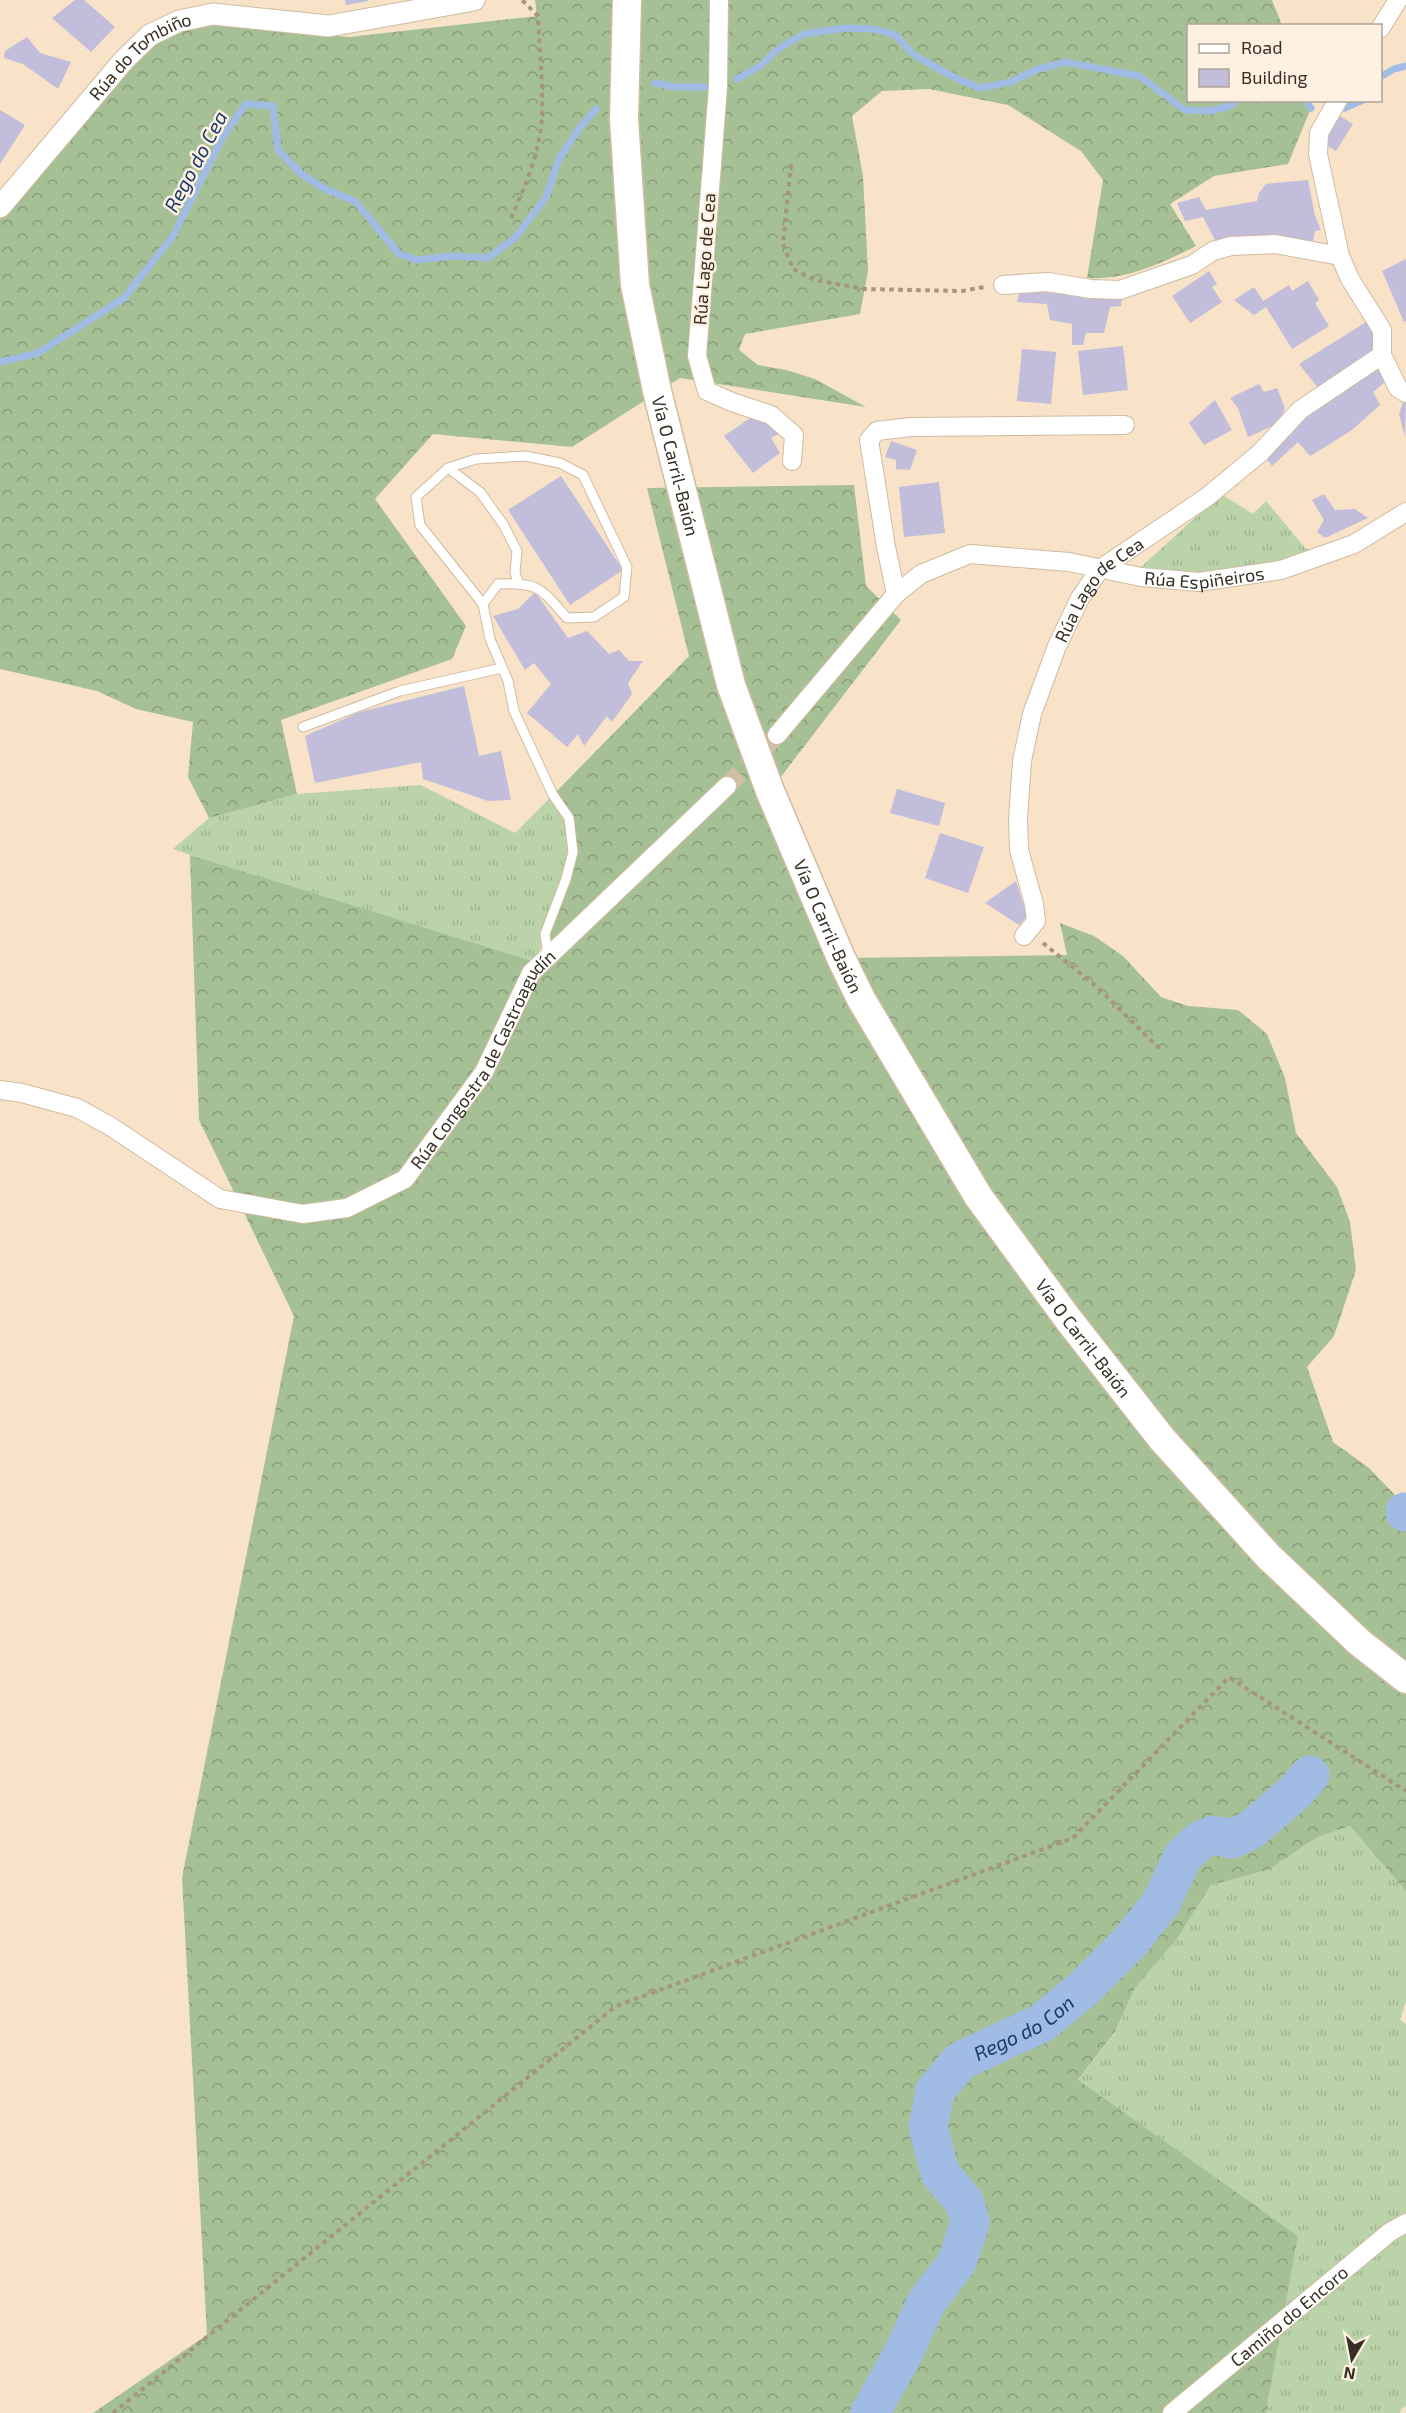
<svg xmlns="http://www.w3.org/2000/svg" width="1406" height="2413" font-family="'Exo 2',sans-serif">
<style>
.grass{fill:url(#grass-tufts)}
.forest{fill:url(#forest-crowns)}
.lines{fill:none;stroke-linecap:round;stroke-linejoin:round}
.stream{stroke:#a1bce4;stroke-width:7}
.river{stroke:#a1bce4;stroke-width:39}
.building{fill:#c1bddb}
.minor-tunnel{stroke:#d1bea7;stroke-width:18;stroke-dasharray:18 9;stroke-linecap:butt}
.service-casing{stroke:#d0bba1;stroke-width:11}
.minor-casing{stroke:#d0bba1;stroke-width:20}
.tertiary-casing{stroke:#d0bba1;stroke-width:23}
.trunk-casing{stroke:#d0bba1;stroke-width:31}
.path{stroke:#a49481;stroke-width:4;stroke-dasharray:4.5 4.5;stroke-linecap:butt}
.service{stroke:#fff;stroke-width:9}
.minor{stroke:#fff;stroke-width:18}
.tertiary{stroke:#fff;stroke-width:21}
.trunk{stroke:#fff;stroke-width:28}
.labels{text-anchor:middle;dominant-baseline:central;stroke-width:5;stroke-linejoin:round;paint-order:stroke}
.street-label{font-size:18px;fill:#372f25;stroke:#fef1e1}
.water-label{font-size:20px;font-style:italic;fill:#193a6c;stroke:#fef1e1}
</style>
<defs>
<pattern id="grass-tufts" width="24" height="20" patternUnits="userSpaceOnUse" patternTransform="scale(1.5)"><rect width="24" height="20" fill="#bad3a9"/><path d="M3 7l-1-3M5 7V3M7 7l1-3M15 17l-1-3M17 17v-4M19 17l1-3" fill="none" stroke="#a0b591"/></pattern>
<pattern id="forest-crowns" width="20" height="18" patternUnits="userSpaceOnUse" patternTransform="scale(1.5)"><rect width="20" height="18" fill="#a6c096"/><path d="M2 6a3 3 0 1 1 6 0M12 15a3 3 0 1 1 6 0" fill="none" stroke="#889c7a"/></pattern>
</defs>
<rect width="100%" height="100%" fill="#f8e2c8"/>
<path class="grass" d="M1221,494l32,20 13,-13 40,48 20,5 -127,28 -59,-14z
M421,785l94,48 38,-38 16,23 -3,61 -35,94 -358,-124 36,-31 88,-24z
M1350,1826l56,64v111l-6,19 6,4v382l-5,3 -1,4h-134l32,-177 -233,-139 50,-64 20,-45 42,-49 34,-54 57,-15 48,-32z"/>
<path class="forest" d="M535,0h737l10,25 -94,1v74l120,1 3,7 -23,56 -74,12 -44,28 26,42c-34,17 -71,35 -109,32l16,-98 -22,-29 -73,-46 -79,-16 -47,2 -30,25 11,60 5,95 -8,43 -115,20 -6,16 19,15 28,5 29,9 51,28 -186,-29 -108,69 -139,-13 -58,65 91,127 -14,33 -171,61 16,74 -88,24 -21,-41 5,-55 -57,-13 -39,-18 -97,-22v-462l124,-147 55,-39 170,16 188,-21z
M854,485l12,101 35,34 -131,171 72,167 225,-3 -7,-32 34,13 29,20 38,41 27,9 50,4 29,24 18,44 11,55 41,54 13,35 6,48 -22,66 -27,31 26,75 36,26 26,27 11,3v393l-56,-65 -34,12 -48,32 -57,15 -34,54 -42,49 -20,44 -37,48 220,156 -32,177h-1173l114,-78 -25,-457 112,-562 -95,-196 -9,-265 358,111 -3,-32 28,-82 -4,-34 -16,-23 136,-139 -42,-168z"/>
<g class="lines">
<path class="stream" d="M1380,77l14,-8 12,-3
M737,79l23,-13 18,-17 26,-15 41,-6 29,1 21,6 19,20 38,21 27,12 32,-6 24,-12 30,-8 74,14 46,34 24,1 22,-5 5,-6
M655,83l19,4h34
M1305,100l6,8
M1345,108l18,-8
M0,362l38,-9 86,-55 49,-62 51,-101 22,-31 27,2 5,44 22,23 23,15 33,14 43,52 18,6 37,-4 34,2 27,-20 31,-41 13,-38 21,-32 16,-18"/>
<g class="river">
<path d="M1405,1512h1"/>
<path id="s1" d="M870,2413l34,-61 22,-49 31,-41 13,-39 -5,-20 -25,-30 -12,-46 7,-36 25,-30 82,-38 42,-35 45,-45 32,-40 22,-47 18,-16 12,-5 19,4 20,-10 42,-36 16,-18"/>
</g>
</g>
<path class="building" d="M75,0h9l31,27 -24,25 -39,-34z
M345,0h23v1l-22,4z
M27,37l13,16 31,9 -13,27 -35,-25 -19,-6 1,-7z
M0,110l25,15 -25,39z
M1338,115l15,9 -17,27 -9,-5 1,-18z
M1308,180l7,36 6,14 -6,1 -3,15 -95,-2 -14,-27 -18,4 -8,-18 22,-6 7,13 51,-9 2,-8 7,-9z
M1406,259v62l-2,1 -22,-51z
M1209,271l8,13 -5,3 10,15 -32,21 -18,-27z
M1308,281l11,19 -4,3 14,23 -37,23 -26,-42 -12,8 -20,-15 20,-13 9,14 26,-16 3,6z
M1020,290l53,5 49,3 -1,8 -11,1 -6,26h-18l-3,12h-11v-21l-22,-4 -3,-16 -30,-2z
M1371,319l6,15 -3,20 -55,35 -20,-25z
M1123,346l5,44 -45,5 -5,-44z
M1022,349l34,3 -5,52 -34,-3z
M1380,362l10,16 -17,14 7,13 -28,25 -27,17 -15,9 -12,-14 -26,24 -8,-10 28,-22 14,-22z
M1259,384l5,8 13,-4 8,20 -6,15 -31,14 -10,-29 -8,-10z
M1215,400l17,30 -28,15 -15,-22z
M1404,400h2l-1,37 -6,-23z
M753,416l18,6 9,11 -9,5 9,15 -27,20 -29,-37z
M891,441l26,9 -7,20 -14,-1v-9l-11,-3z
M561,476l62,94 -53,35 -62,-95z
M939,482l6,51 -41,4 -5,-50z
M1324,494l11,16 20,-1 13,9 -43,20 -8,-6 7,-12 -12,-20z
M535,592l33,46 19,-7 22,23 10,-4 10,11h14l-15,22 4,11 -20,28 -5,-6 -23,30 -6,-12 -11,13 -40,-34 24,-29 -17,-21 -9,7 -32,-54 25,-7z
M464,686l15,70 22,-5 10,49 -23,1 -65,-22 -2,-17 -106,21 -10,-47 55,-24z
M897,789l48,14 -6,23 -49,-13z
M940,833l44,14 -16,46 -43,-15z
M1016,881l11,35 -8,9 -34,-22z"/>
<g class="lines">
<path class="minor-tunnel" d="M727,786l50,-51"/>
<defs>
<path id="service" d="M448,468l32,24 23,32 14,27 -2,21 3,11
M483,604l-63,-79 -4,-28 32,-29 28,-9 49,-3 35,7 23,12 44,92 -3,30 -30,20 -27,1c-26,-29 -27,-36 -69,-34l-15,20 7,35 18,42 6,30 39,84 16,23 4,34 -7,27 -21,55 3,22
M303,727l97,-36 102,-23"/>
<g id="minor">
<path d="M719,0l-1,87 -21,269 10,35 25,11 39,13 23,20 -2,26"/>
<path d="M1380,29l18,-29"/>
<path d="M1338,100l-19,33 -1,21 22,102 10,23 32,51v25l16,33 8,5"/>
<path d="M1003,285l45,-3 43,7 29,1 72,-25 21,-14 18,-5 44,-2 65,12"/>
<path d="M896,594l-10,-47 -17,-107 8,-9 34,-4 214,-2"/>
<path id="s2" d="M777,735l119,-141 25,-20 49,-20 99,8 72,15 58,5 82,-12 73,-26 52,-32"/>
<path id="s3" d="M1024,936l12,-15 -2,-17 -15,-54 -1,-30 4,-59 10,-47 25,-68 23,-48 20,-29 107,-72 53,-44 40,-43 82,-55"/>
<path id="s4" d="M0,1090l22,3 55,15 33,18 110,73 83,15 44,-6 58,-29 79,-107 47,-99 196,-187"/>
<path id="s5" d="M1172,2413l218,-181 16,-9"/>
</g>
<g id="tertiary">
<path id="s6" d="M0,207l124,-147 26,-25 29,-14 34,-7 116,12 145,-26"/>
</g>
<g id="trunk">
<path id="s7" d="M627,0l-3,119 11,166 22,106 74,294 39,106 71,167 20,41 117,197 90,123 94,120 107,118 90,85 47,37"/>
</g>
</defs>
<use href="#service" class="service-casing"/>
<use href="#minor" class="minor-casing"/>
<use href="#tertiary" class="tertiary-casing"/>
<use href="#trunk" class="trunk-casing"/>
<path class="path" d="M791,164l-8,80 10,25 22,11 50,9 97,2 23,-4
M511,218c15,-34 31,-70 31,-108 1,-31 -3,-63 -4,-94l-16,-16
M1043,943l54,44 65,64
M113,2413l503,-407 457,-168 156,-161 177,114"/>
<use href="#service" class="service"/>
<use href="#minor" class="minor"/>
<use href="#tertiary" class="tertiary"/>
<use href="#trunk" class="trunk"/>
</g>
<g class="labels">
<g class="street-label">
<text stroke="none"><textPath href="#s6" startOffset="208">Rúa do Tombiño</textPath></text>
<text transform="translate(704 259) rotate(-86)">Rúa Lago de Cea</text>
<text stroke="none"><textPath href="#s7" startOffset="471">Vía O Carril-Baión</textPath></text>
<text stroke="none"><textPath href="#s2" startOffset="506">Rúa Espiñeiros</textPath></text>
<text stroke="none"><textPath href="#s3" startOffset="374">Rúa Lago de Cea</textPath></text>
<text stroke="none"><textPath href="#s7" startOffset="957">Vía O Carril-Baión</textPath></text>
<text stroke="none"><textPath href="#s4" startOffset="586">Rúa Congostra de Castroagudín</textPath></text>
<text stroke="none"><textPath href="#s7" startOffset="1443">Vía O Carril-Baión</textPath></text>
<text stroke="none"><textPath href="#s5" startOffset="152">Camiño do Encoro</textPath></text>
</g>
<g class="water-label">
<text transform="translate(195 161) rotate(-62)">Rego do Cea</text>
<text stroke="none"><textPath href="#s1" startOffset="471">Rego do Con</textPath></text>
</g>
</g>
<rect x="1187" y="24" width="195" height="78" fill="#fef1e1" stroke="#aea396" stroke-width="1.5"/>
<rect x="1199" y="44" width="30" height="9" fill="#ffffff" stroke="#aea396" stroke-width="1.5"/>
<text x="1241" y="54" font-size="18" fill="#372f25">Road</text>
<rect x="1199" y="69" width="30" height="18" fill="#c1bddb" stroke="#aea396" stroke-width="1.5"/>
<text x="1241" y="84" font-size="18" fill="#372f25">Building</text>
<g transform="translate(1352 2359) rotate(190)" stroke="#fef1e1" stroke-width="4.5" paint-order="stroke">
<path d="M0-4.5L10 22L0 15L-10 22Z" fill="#372f25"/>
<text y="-9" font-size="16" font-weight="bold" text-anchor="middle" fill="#372f25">N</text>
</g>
</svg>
